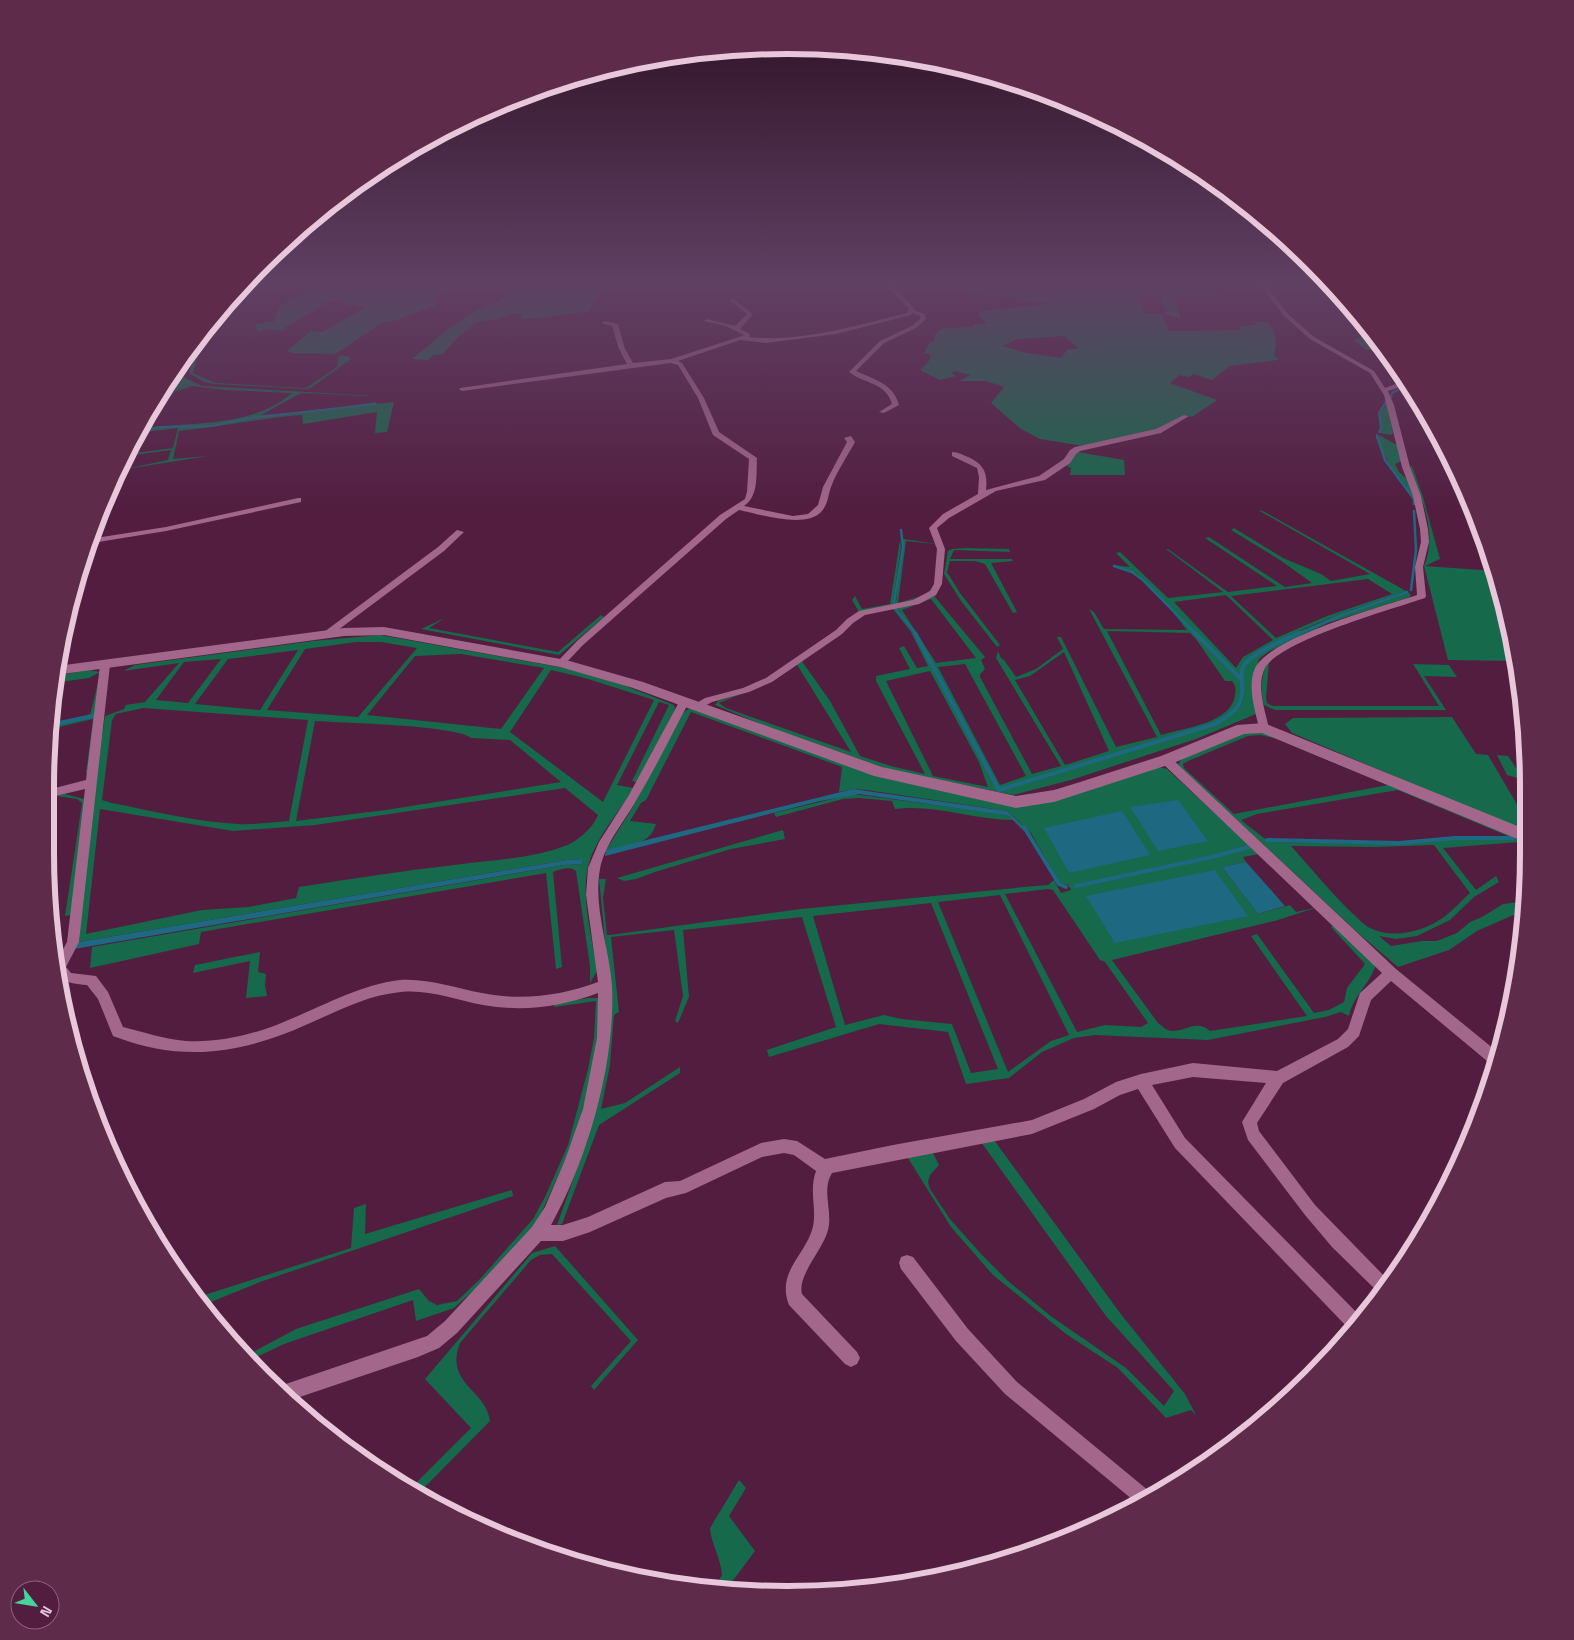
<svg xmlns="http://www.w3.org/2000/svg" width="1574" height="1640" font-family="'Space Grotesk',sans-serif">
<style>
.green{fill:#16694b;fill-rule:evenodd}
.water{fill:#1e6981}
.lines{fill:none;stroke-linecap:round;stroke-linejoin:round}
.stream-far2{stroke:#1e6981;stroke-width:2}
.stream-far1{stroke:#1e6981;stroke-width:2.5}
.stream{stroke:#1e6981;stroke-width:4}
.street{fill:#a3678b;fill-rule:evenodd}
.secondary{fill:#a3678b;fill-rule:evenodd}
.rim{fill:none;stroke:#e9c7da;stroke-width:6}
</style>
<rect width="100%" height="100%" fill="#521d3f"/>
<path class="green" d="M322,285h138l-25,13 2,8h-4l-39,15 -10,1 -49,32 -43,-1 -5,-2 24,-20 12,1 42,-25 -20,-3 1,-4 -21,2 -8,7 -33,19 4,1 -7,2 -14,-2 -9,3 -3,-8 19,-3 7,-17z
M518,285h92c-12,7 -16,14 -20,26l-50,7 -18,1 -1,-5h-9l-16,5 -19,3 -20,16 -14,16 -10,1 -5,5 -16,-1 35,-29 28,-19 25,-10 10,-12z
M983,285h188l43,3 4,8 -44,-1 7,24 -15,-5 -6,-19h-22l6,18 17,1 8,17 73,-1 -4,-4 19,-1 -3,-3h14c9,12 9,20 6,33l4,5 -48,6 -18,14 -19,-6 -4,3 -9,-2 -10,8 47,17 -25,17 -6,-2 -30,15 -72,16 -44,-7 -19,-10 -30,-26 13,-16 -18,-6h-27l11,-6 -15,-4 -4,2 5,3 -16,4 -20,-10 9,-9 2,-6 -7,-2 7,-12 3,1 1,-8 8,-6 30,-1v-3h14l-9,-10 5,-3 67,-7 -82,-12 -2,-5 19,1zM1064,336l14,12 -11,2 -6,8 -35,-5 -23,-7 15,-7z
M1368,327l3,3 -2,11 12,3 4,6h-19l-12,-10 6,-2z
M199,353l-6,20 22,10 91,5 31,-21 2,-11h9l3,3 -39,28 -5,2 -92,-5 -11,-2 -15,-9 6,-19z
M188,356l-6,19 5,4 15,7 175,10 -76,-3 -40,22 43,-3 72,-10 -1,2 19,-2 -7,30 -12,1 2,-21 -74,12 -1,-9c-41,3 -82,12 -123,16l-6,28 35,-3 -88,14 48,-10 3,-10 -45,6 1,-2 46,-6 5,-20 -41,5 2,-5c49,-6 113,0 153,-35l-66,-3 -34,-4 -18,6c-3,7 -12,7 -18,8l1,-2 31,-13 -29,11 9,-6 -4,-1 17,-8 -8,-4z
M1386,402l7,30 -1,3 -13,-2 3,-5 -3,-15 5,-5z
M1379,435l18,10 4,16 -6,3 4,8 8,7 10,23 -19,-22 -19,-35 -2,-6z
M1078,452l46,8 1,15h-55l1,-7 -6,-3z
M1412,466l11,31 17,62 -15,7 70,5 9,24 11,66 -67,-1 -24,-94c14,-32 -2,-68 -15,-99z
M1258,510l5,1 143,80c-28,11 -168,53 -166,86l-95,-96 -9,-8 -22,-8 16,2 -14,-14 4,-1 48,46 55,-6 -57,-43h2l60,43 49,-6 -72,-48 4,-1 76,50 27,-4 -32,-23 -49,-30 3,-2 49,30 38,16 10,7 39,-7zM1368,579l24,15 -65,22 -51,22 -45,-42zM1226,595l47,45 -30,17 -7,11 -62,-66z
M903,539l34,5 -1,3 -1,-3 -29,-3 -8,62 27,-8 11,-10 -10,11 -24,8 -43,8 -7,-12 3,-4 7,13 28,-5 10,-64 1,7 -8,56 3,-1z
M966,548l43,1 1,3 -56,-2 -4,9h62l1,2 -22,2 26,49 -4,1 -28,-49 -10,-3h-25l-3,11 13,21 40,52 -3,2 -36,-46 -17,-27 4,-23 4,-2z
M1408,592l3,3 -1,2 -82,26 -60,29 -9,7 -5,17 2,38 -60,25 -125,41 -58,15 -122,-25 -128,-45 -48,-20 3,-4 19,-6 58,-30v1l-25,16 -51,21 7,5 125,44 -55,-89 5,-3 29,41 30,55 31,10 34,8 -49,-93v-5l34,-7 -11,-21 5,-2 13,22 11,-2 -17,-34 -18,-23 1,-1 18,23 87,160 217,-67c8,-4 16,-8 22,-15 13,-13 -3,-33 9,-46 9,-10 22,-14 33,-20 41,-22 84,-35 128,-51zM930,671l49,91 9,25 -55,-11 -47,-95z
M934,593l1,4 50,60 -4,3 4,9 -5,5v3l52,97 29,-8 -65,-108 2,-7 3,7 3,2 12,17 20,-8 27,-20 -6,-12h4l55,110 41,-10 -68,-128 5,3 10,17 83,1 -24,-30 51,54 26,25c6,26 -5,33 -25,44l-216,67 -85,-159 -17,-23zM931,599l45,59 -40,5 -34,-53zM1107,631l83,2 6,6 29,42h7c4,5 4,8 3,14 -3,28 -51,33 -74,40zM1064,652l45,99 -44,14 -50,-85 15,-4zM965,664l61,112 -26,9 -62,-118z
M601,615l3,2 -45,38 -138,-26 24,-11 -16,10 129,24z
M380,635l190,34 53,16 51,20 1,4 -38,73 -5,-1 37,-76 -10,-3 -42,83 17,3c-13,21 -30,40 -40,62 -18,35 -2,84 3,121l-7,12v-17l-14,-95c-6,-5 -15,-2 -23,1l9,95 -6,2 -10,-96 -345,59 -2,12 -109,24 2,-21 472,-82 18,-1 1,-5 -16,1 -488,82 13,-138 13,-88 19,-7 2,-4 19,-3 34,-39 -56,8 12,-6 178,-24zM356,642h25l36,6 -59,69 -91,-7 38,-61zM298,650l-38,60 -65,-6 33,-45zM461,654l83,14 -43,61 -134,-14 48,-59zM221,659l-33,44 -32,-3 28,-38zM551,670l34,8 69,22 -51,102 -93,-70zM143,708l165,12 -19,101c-17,1 -34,4 -51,3 -42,-2 -85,-13 -126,-21l-10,-3 10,-80 4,-6zM315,721c27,2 141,4 156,17l39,2 51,42 -175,28 -90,11zM565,788l33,27c-5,13 -22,28 -36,32 -33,12 -73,13 -108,18 -52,6 -104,14 -155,22l-3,11 -48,9 -46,3 -116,24 14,-125 133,22 82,-6z
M1269,662l-3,36 1,5 6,3h166l-26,-42 36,1 8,12 -33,-1 22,34h-171l-11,-5c-4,-10 -3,-36 5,-43z
M89,670l11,2 -11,6 -36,5 2,-7z
M99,679l-8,94h-5l7,-54 -43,10v-3l36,-9 -36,7 40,-9z
M690,708l164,58 160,39 145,-38 8,2 92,85 -16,3 3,5 -24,5 36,47 32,-9 6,7 22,-5 -40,13 -166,40 46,63c4,3 9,8 14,8 14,0 25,-12 38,0l97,-15 -56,-80 6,-2 57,79 15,-3 15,-8 3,-14 18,-24 -34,-37 4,-2 41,39c-5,19 -23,32 -27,52l-8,-4 -16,5 -117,23 -114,-5 -20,3 -32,14 -33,26 -43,6 -18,-52 -69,-8 -110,33 -2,-7 69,-23 -34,-110 -119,13 6,67 -11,26 -3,-2 8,-25 -9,-66 -63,7 8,75 -5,3 -4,50 -9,44 24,-6 55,-36v6l-81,52 -37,99 -5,1 32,-90 18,-174 -8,-82h7l-3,19 4,37h3l191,-26 234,-23 13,-1 6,-5 7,13 10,-3 -3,-5 -8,-2 -29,-50 -24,-22 -140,-21 -14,-1 -14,3 3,-25 -151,-55 -45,88 -5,3 -11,18 26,3c-6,22 -30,22 -50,26l25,-40 53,-98zM1249,847l1,1 -38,10 -136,27 135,-28zM1048,889l5,1 47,70 5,2 43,61 -7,4 -36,-2 -28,7 -72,-138zM1000,895l69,140 -18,6 -43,31 -70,-170zM931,903l67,166 -27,4 -19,-49 -51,-5 -17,-4 -39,10 -32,-109z
M1452,717l24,37 12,1 37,63 2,14 -235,-99 -7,-9 8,-6z
M1259,731l29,8 239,102v5l-8,-4 -76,6 33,42 20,-14 3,6 -25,15 -24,23 -33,16 -21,3 -17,-3 12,10 31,-5h15l20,-8 13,-11 12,-5 21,-13 24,-3 -1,11 -15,4 -34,15 -28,19 -51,17 -41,-35 -178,-166 -1,-2 5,-7 62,-25zM1260,735l17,4 111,46 -154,29 -50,-46 -1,-4 5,-3 60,-25zM1398,790l117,49h-59l-56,5 -131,-2 -28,-22 16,-6zM1434,845l36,48c-9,8 -17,17 -26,24 -21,15 -52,23 -76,10 -5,-3 -10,-9 -15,-13 -22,-21 -41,-45 -62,-68l85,1z
M1497,755l11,1 16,24 -17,-5z
M65,794l19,5 -13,116 -6,1 17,-113 -5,-4 -21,-3z
M853,794l142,19 14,3 4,4c-40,0 -78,-16 -118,-11l-3,-8 -33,-3 -16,1 -67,18 -2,-4z
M783,830l2,9 -54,10 -73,22 -22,8 -12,2 -7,-3z
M260,952l-2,20 8,2 -1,11 2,11 -21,2 4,-37 -57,12 2,-8z
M589,998h10l-1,40 -5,33 -18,68 -37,81 -11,15 -54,56 -19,17 -38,13 -3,-21 -129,44 -36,17 -4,-4 52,-28 123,-40 10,12 8,4 20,-4 23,-22 53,-60 12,-22 23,-52 20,-76 6,-31 2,-37 -42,6v-4z
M994,1140l126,173 65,81 11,21 -5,-5 -25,8 -48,-50 -52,-34 -73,-59 -42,-48 -45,-72 26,-4 7,14 -9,10 -2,7 2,7 20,30 32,36 26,26 44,36 74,51 38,38 10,-15 -68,-75 -125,-174z
M512,1190l1,6 -253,86 -59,24 -6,-8 156,-50 3,-40 12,-4 -1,30z
M555,1246l83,94 -44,50 -3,-4 40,-45 -79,-87 -12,1 -9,5 -71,83c-16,41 26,46 30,78l-74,75 -7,-6 62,-62 -46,-49 107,-126z
M739,1480l7,8 -17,28 26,35 -29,39 -12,-1 8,-14c-1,-17 -11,-31 -12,-47z"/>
<path class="water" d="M853,789l154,22 19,18 -2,2 -15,-15 -5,-1 -145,-21 -39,7 -215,55 1,-6z
M1178,800l30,41 -50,10 -28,-44z
M1122,811l28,44 -81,18 -25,-45z
M583,859l-1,5 -18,1 -490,84 5,-7 488,-82z
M1246,862l39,44 -27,8 -36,-47z
M1215,870l33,46 -133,27 -29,-47z"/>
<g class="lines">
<path class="stream-far2" d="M1369,328l-4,13 19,8
M1391,397l1,-4 15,-8
M138,431l23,-4 51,-1 38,-8 126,-14
M1379,432l2,-4 -2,-15 8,-13
M1377,435v3"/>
<path class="stream-far1" d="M1377,436l8,24 29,39v5
M1114,566l18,6 11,8 53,54
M1411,590l5,-40 -2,-39
M894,603l9,-56 -2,-17
M895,608l21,26
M1297,634l45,-19 65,-23"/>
<path class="stream" d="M915,633l84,157 216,-66c17,-10 29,-16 27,-38 0,-6 -2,-13 1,-19 6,-13 43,-28 56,-34
M1195,633l46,46
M50,725l42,-9
M1024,827l35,57 7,3
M1267,840l132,3 56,-5h58
M1076,886l136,-29 37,-10"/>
<path class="street" d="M886,285h6l22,23v2l11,4 1,5 -10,9 -32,15 -28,28c19,9 37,12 43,34l-15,8 -5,-1 13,-8c-6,-22 -28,-20 -43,-32l31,-31 32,-15 8,-7v-3l-8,-3 -1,2 -75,19 -70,9 -26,-3 -62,21 4,2 22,35 15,34 38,26c-1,17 2,38 -13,48l49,10 15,-2 10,-9 5,-18 24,-45 -3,-4 7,-2 4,6c-8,15 -18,29 -24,45 -3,8 -3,18 -10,25 -16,17 -62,2 -82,-2l-13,9 -143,126 -19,20h-6v-4l19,-20 143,-126 25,-16 2,-7 2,-33 -36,-24 -15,-37 -20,-33 -7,-2 -209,28 -3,-2 1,-1 167,-24 -8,-15 -7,-23 -9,-2 -1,-1 3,-2 13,3 7,25 8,14 38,-4 71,-23 2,-1 -18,-9 -22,-5 3,-2 28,7 12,-12 -17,-13 2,-3 21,16 -13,15 10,5 -1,3c50,6 109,-12 158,-24l2,-4z
M1260,285h6l22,29 26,23 60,34 11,17 19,-7 2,4 -18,6 6,14 16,62 11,29 7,33 1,13 -6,25 3,29 -1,2c-32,11 -144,42 -160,70 -9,17 0,43 4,60l-5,4 -5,-4c-4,-18 -12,-42 -4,-60 15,-31 129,-62 162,-73l-2,-28 6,-25 -1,-13 -7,-33 -11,-29 -18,-72 -14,-22 -60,-34 -26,-23z
M1184,415l5,1 -28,17 -81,18 -4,3 -6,9 -25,17 -49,11 -47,27 -12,10 8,21 -3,35 -6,11 -17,9 -54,11 -12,8 -11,11 -70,48 -23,10 -37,10 -11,6h-8l-1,-2 13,-8 38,-10 23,-10 70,-48 11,-11 12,-8 54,-11 17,-9 4,-7 3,-35 -8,-21 14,-14 35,-20 1,-17 -2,-9 -25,-12v-4c6,0 11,3 16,5 16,7 20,16 18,33l53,-14 25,-17 6,-9 5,-3 81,-18z
M298,498h3v4l-135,29 -80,13 3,-5 77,-12z
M457,530l7,2 -20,19 -114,85h-6v-4l114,-85z
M105,662l5,3 -31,277 -13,25 5,6 25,3 12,16 15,35c20,5 41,12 63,14 33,2 70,-7 100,-20 37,-15 73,-36 114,-41 28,-2 55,8 82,13 39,8 79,3 116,-11l-12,-87 2,-27 11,-26 30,-47 50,-93 5,-3 4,1 1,2c-17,32 -33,65 -52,97 -12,22 -32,44 -37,70 -7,38 9,78 12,116 4,76 -24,174 -61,240h12l25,-8 77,-35 15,-1 81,-38 23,-4 13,2 28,18 68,-14 139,-25 52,-21 32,-17 25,-8 52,-11 84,8 61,-32 10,-10 12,-36 22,-20 -220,-210 -1,-3 5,-4 4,1 226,212 104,85 -4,13 -3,-1 -102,-85 -20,19 -12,36 -11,11 -65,36 -26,40 2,8 56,74 75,77 -9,13 -49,-48 -27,-32 -57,-75 -6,-18 24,-39 -73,-6 -41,8 33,53 178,181 -12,12 -176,-183 -37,-59 -18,6 -26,14 -62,25 -200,39c-11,17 1,38 -4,57 -5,20 -31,45 -26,64l55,58 3,6 -3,6 -6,3 -6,-3 -56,-59c-12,-31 12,-46 22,-72 8,-20 -3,-41 5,-62l-22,-16 -10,-2 -22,4 -76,36 -20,5 -76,34 -27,9h-22l-84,92 -18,15 -21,9 -130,44 -14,-13 153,-52 18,-15 87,-94 13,-20 20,-47 18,-51 14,-71 1,-45c-37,14 -76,19 -115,12 -27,-5 -55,-16 -82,-13 -34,3 -63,19 -93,32 -67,30 -125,39 -195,12l-15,-37 -11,-14c-37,-3 -37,-13 -20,-43l18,-153 -38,9v-8l39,-10 14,-115z
M907,1255l6,2 55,72 49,53 138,114 -16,9 -134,-111 -49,-53 -55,-72 -2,-6 2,-6z"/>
<path class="secondary" d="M384,627l182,33 77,22 239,85 134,29 38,-6 23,-7 84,-27 76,-31 27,-2 263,107v13l-265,-110 -18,1 -73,30 -117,38 -38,6 -142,-32 -241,-88 -73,-21 -176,-32 -40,1 -289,39 2,-9 287,-38z"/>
</g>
<linearGradient id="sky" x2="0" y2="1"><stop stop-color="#2d1023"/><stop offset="0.55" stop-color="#604063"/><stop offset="1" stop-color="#604063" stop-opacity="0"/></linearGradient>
<rect width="1574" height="515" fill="url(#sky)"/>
<path d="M0 0H1574V1640H0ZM787 54H787A733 733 0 0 1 1520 787V853A733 733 0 0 1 787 1586H787A733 733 0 0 1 54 853V787A733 733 0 0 1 787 54Z" fill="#5e2b4b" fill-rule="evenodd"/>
<path class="rim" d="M787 54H787A733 733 0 0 1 1520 787V853A733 733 0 0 1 787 1586H787A733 733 0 0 1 54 853V787A733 733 0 0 1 787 54Z"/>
<g transform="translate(35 1605) rotate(121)"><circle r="24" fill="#521d3f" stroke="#8e617d"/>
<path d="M0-4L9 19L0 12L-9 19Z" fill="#46d49e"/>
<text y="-8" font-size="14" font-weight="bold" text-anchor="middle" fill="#e9c7da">N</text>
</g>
</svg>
